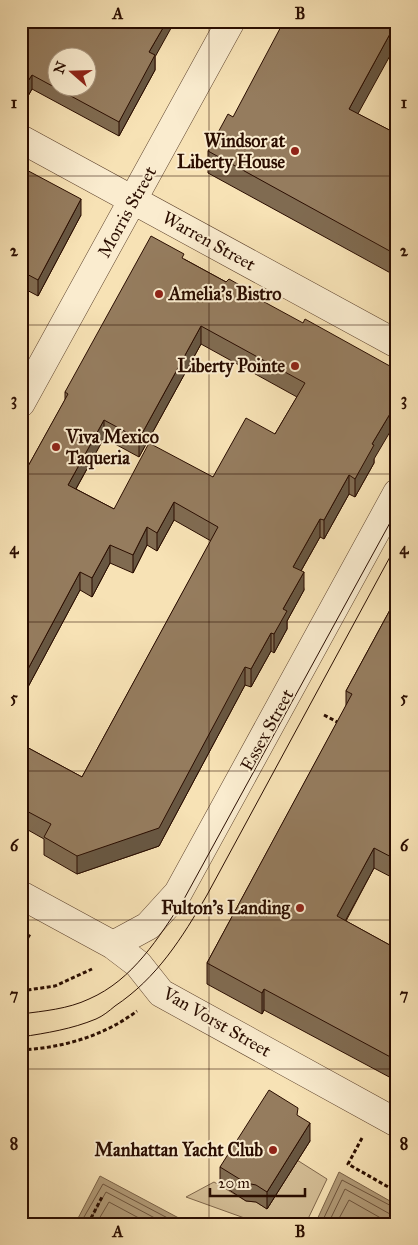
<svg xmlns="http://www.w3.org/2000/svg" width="418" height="1245" font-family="'IM FELL Great Primer',serif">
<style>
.green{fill:#d4be96;stroke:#7f664b}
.water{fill:#b19a77;stroke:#7b6247}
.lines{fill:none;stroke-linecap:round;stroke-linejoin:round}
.shore{stroke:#6e543c;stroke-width:1}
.minor-casing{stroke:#5d422d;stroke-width:29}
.path{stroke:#2a0d00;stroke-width:3;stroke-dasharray:4 2.5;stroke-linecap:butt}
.minor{stroke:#faeccf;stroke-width:28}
.tram{stroke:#2a0d00;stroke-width:1}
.wall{fill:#806b51;stroke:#2a0d00;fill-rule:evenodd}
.shaded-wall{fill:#685742;stroke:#2a0d00}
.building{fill:#957c5e;stroke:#2a0d00;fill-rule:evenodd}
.grid{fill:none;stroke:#2a0d00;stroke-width:1;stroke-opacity:0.55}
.poi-dot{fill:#8f2418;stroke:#faeccf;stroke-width:2}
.labels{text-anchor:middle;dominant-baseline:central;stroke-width:4;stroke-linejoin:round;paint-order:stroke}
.poi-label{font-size:18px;font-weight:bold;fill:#2a0d00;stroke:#faeccf;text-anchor:end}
.street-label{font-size:18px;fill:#2a0d00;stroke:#faeccf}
.neatline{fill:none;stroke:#2a0d00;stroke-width:2}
.grid-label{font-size:16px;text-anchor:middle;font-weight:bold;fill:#2a0d00}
</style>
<rect width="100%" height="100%" fill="#f7e2b5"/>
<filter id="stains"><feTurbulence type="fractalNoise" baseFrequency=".004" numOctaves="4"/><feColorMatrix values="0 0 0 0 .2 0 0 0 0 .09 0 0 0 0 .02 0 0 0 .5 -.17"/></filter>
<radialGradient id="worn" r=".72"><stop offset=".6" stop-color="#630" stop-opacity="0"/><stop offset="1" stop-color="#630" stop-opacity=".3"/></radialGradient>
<path class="green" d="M297,1160l30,19 -20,42 -10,-3 -3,6h-33l-75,-27 28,-15 32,19 10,1 11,7z"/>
<path class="water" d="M339,1172l58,33v19h-82z
M100,1176l90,48h-115z"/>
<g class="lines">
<path class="shore" d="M80,1224l23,-40 76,40
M88,1224l18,-32 60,32
M96,1224l13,-22 41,22
M321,1224l21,-44 55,29
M328,1224l17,-35 45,25 7,1
M336,1224l13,-24 37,21 11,2"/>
<defs>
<path id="minor" d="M21,139l376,205
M21,403l210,-382
M21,895l92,50 25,19 23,29 236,130
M113,945l35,-19 30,-33 219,-400"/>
</defs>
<use href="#minor" class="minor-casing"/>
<path class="path" d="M324,715l17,9
M21,949l9,-15
M21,991l34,-5 37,-17
M21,1050c41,-2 83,-14 116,-39
M362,1138l-14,26 49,28
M88,1224l14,-27"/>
<use href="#minor" class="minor"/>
<path class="tram" d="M21,1014c23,-3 47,-5 68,-15 44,-19 70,-62 95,-100l213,-389
M21,1037c26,-4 51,-8 75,-18 7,-3 13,-8 19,-13 42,-28 67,-68 92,-111l190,-351"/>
</g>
<path class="wall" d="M21,21l134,36v13l-36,66 -87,-47 -4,7 -7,-4z
M358,114l39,20v148l-1,-6 -188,-103v-22z
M21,167l60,48 -43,81 -17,-9z
M184,259l75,41 115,159v4l-19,34 -6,-3 -25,45 -4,-2 -19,34 3,19 -17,31v8l-13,24 -3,-2 -20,36 -6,-2 -86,161 -82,28 -33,-19v-16l-23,-13v-82l61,33 129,-236 -37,-21 -17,31 -10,-6 -14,28 -23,-10 -18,34 -12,-7 -59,110v-221l44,-79v-8zM201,344l96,53 -22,37 -62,43 -99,32 -38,-20 28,-51 35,19z
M397,597v283l-23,-12 -28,53 51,28v137l-4,-1v-6l-129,-69 -2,4 -55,-30v-21l139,-257v-15z
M298,1116l12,25 -43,68 -11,-7 -10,-1 -26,-17v-17z"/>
<path class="shaded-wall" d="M167,21h8l-20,36v13l-36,66v-14l30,-70z
M397,21v22l-48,87v-21z
M32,75v14l-4,7v-15z
M81,199v16l-43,81v-16z
M201,326v18l-62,113v-18z
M397,402v18l-23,39v4l-19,34v-18l17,-35z
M104,420v18l-36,65v-18z
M349,475v19l-25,45v-19z
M174,502v18l-17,31v-18z
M320,519v18l-27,48v-18z
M147,527v18l-14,28v-18z
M110,545v18l-18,34v-19z
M80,572v18l-59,110v-18z
M304,572v18l-17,31v8l-13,24v-19l9,-25z
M271,633v18l-20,36v-18z
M245,667v18l-86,161 -82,28v-18z
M374,848v20l-37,68v-20z
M264,989v21l-2,4v-21z
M310,1123v18l-43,68v-17z"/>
<path class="building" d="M21,21h146l-18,31 6,3 -36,67 -87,-47 -4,6 -7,-4zM58,58h30v30h-30z
M284,21h113l-48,88 48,25v121l-189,-104 20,-37 5,3z
M21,167l60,32 -43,81 -17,-9z
M151,236l33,18 -2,4 44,24 3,-3 30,17 -2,2 46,25 2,-4 92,51v32l-25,42 2,1 -19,34 -6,-4 -25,45 -4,-1 -27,48 11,5 -21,37 4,2 -13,23 -3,-1 -20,36 -6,-2 -86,161 -82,28 -33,-19 7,-13 -30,-16v-64l61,33 136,-250 -44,-25 -17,31 -10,-6 -14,28 -23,-10 -18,33 -12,-6 -59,110v-203l47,-85 -3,-2zM201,326l104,57 -30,51 -29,-16 -33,59 -64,-34 -35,66 -46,-24 36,-65 35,19z
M397,597v263l-23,-12 -37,68 60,33v117l-4,-2 3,-4 -132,-71 -2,4 -55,-30 145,-269 -6,-3z
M269,1090l29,18 -1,7 13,8 -43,69 -11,-7 -10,-2 -26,-16z"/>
<path class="grid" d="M209,21v1203M21,176h376M21,325h376M21,474h376M21,622h376M21,771h376M21,920h376M21,1069h376"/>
<g class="poi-dot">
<circle cx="295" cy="151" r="5"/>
<circle cx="159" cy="294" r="5"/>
<circle cx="295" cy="366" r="5"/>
<circle cx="56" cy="447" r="5"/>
<circle cx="300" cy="908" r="5"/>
<circle cx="273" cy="1150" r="5"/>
</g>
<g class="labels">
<g class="poi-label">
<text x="285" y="141">Windsor at<tspan x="285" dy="21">Liberty House</tspan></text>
<text x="169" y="294" text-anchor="start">Amelia's Bistro</text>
<text x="285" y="366">Liberty Pointe</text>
<text x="66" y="437" text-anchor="start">Viva Mexico<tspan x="66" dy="21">Taqueria</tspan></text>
<text x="290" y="908">Fulton's Landing</text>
<text x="263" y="1150">Manhattan Yacht Club</text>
</g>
<g class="street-label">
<text transform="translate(127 212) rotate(-61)">Morris Street</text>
<text transform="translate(209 241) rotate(29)">Warren Street</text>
<text transform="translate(267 730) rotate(-61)">Essex Street</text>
<text transform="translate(217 1022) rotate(30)">Van Vorst Street</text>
</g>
</g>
<rect width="418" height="1245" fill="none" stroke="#f7e2b5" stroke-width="55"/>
<g transform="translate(72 72) rotate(290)"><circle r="24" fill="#faeccf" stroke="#a7937c"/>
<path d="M0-4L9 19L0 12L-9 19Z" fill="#8f2418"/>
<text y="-8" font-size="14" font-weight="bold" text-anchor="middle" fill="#2a0d00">N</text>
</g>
<path d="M210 1188v8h95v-8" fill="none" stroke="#2a0d00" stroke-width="2.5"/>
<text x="218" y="1188" font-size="15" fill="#2a0d00" stroke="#faeccf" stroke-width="4" paint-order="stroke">20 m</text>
<rect x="28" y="28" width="362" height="1190" class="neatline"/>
<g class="grid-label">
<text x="118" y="19">A</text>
<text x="300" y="19">B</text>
<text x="14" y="108">1</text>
<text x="404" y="108">1</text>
<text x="14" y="256">2</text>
<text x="404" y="256">2</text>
<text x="14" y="405">3</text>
<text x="404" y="405">3</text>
<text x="14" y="554">4</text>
<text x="404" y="554">4</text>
<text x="14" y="703">5</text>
<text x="404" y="703">5</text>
<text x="14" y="851">6</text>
<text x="404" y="851">6</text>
<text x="14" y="1000">7</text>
<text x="404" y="1000">7</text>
<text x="14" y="1149">8</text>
<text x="404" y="1149">8</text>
<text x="118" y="1237">A</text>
<text x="300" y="1237">B</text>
</g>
<rect width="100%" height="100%" filter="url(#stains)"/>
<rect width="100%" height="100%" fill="url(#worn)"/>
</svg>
